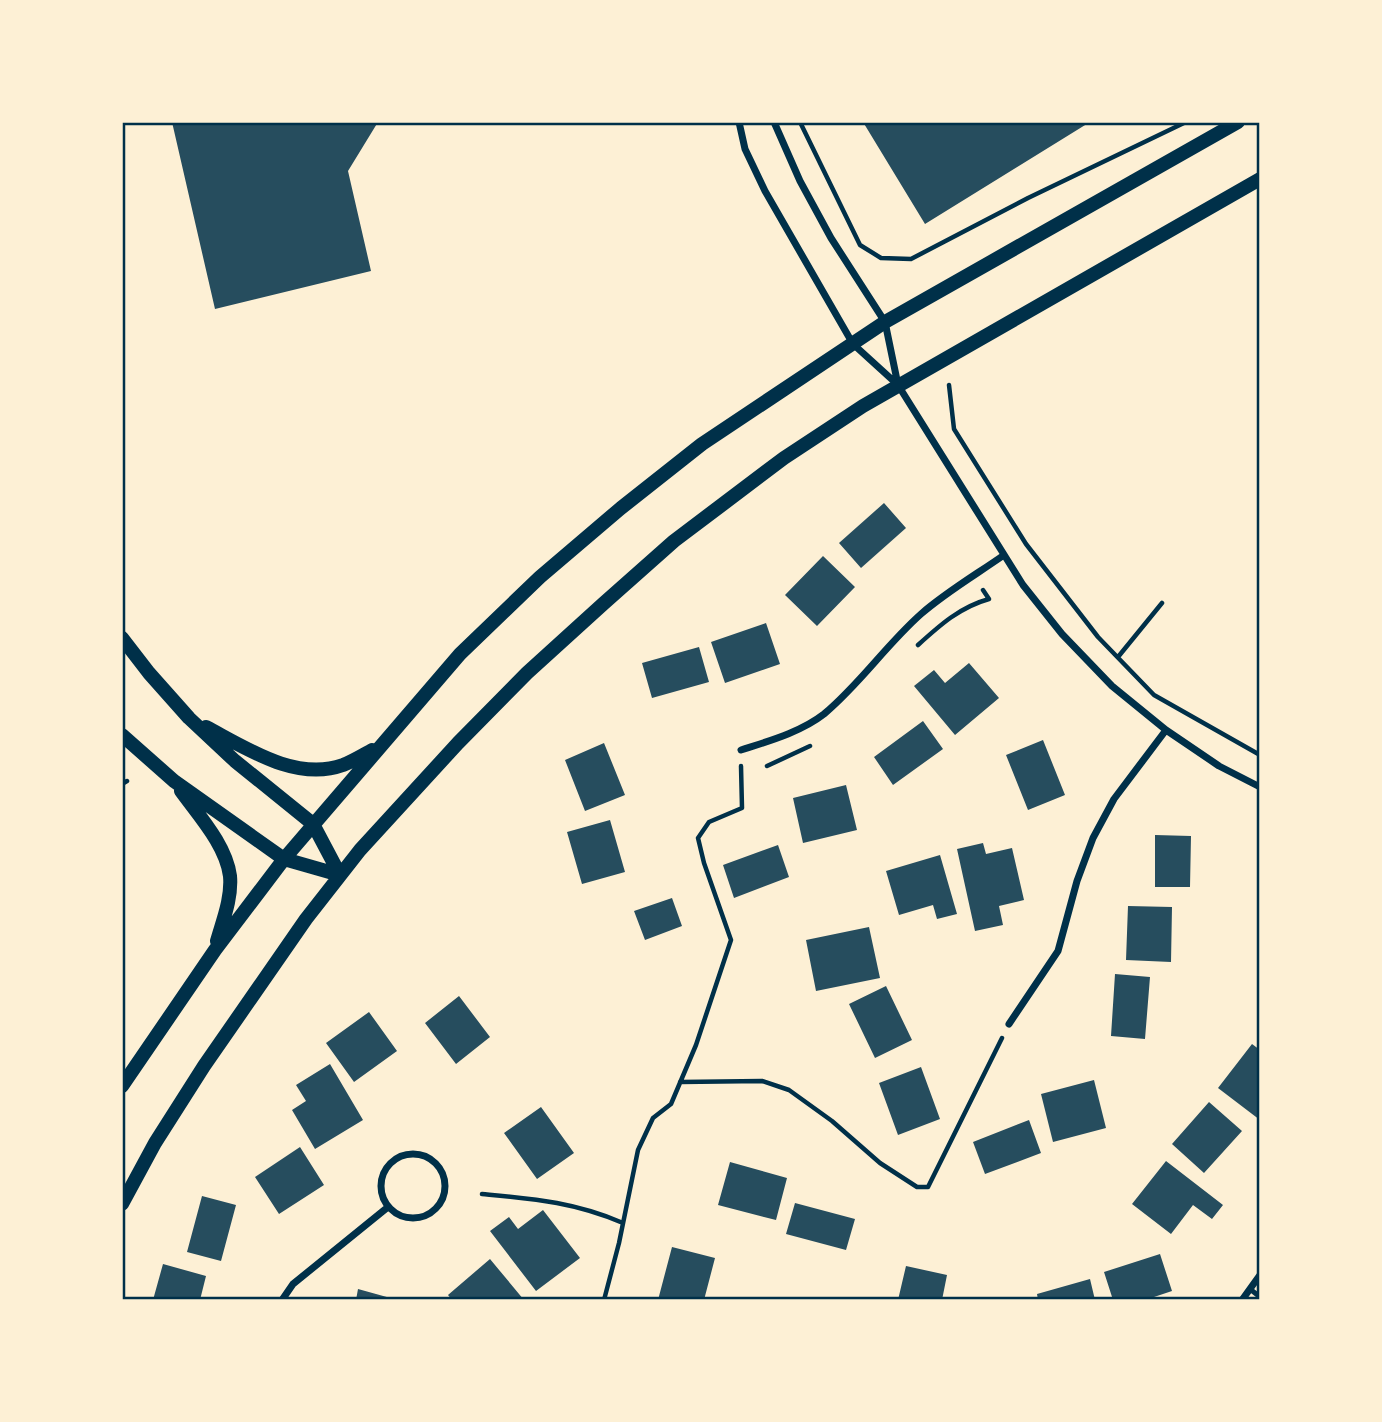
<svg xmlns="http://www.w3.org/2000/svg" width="1382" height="1422" font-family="Lato,sans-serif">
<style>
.building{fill:#264d5e}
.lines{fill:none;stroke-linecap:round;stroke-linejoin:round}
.path{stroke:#003049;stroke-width:4.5}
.service{stroke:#003049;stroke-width:5}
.minor{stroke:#003049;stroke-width:7}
.secondary{stroke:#003049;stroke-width:14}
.neatline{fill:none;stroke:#003049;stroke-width:2.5}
</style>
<rect width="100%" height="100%" fill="#fdf0d5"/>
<path class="building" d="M172,122h206l-30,49 23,100 -156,38z
M863,122h227l-165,102z
M884,503l22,25 -45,40 -22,-25z
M823,556l32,31 -38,39 -32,-31z
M766,623l14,41 -55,19 -14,-41z
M699,647l10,35 -57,16 -10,-35z
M969,663l30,35 -44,37 -41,-49 20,-16 11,13z
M923,721l20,28 -50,36 -19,-28z
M1043,740l22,55 -37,15 -22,-55z
M604,743l21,52 -40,16 -20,-51z
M846,785l11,45 -54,13 -10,-45z
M610,820l15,52 -43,12 -15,-52z
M1155,835l36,1 -1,51h-35z
M983,843l3,11 26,-6 12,52 -25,6 4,19 -28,6 -18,-82z
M778,845l11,32 -55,21 -11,-33z
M940,855l17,59 -20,5 -4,-14 -34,10 -13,-44z
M672,898l10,28 -37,14 -11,-29z
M1128,906l44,1 -1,55 -45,-2z
M869,927l11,51 -64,13 -10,-51z
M1115,974l35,3 -5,62 -34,-3z
M886,986l26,54 -37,18 -26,-54z
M459,996l31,41 -34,27 -31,-41z
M369,1012l28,39 -43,31 -28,-39z
M1252,1044l8,6v70l-42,-32z
M330,1064l33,56 -48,29 -23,-39 14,-9 -10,-16z
M921,1067l19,52 -42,16 -19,-52z
M1094,1080l12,48 -53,14 -12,-48z
M1209,1102l33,29 -38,42 -32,-29z
M541,1107l33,46 -37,26 -33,-46z
M1029,1120l12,33 -56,21 -12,-32z
M300,1147l24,38 -45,29 -24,-37z
M1166,1161l57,44 -11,14 -19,-14 -22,29 -39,-30z
M730,1162l57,16 -11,42 -58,-15z
M202,1196l34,9 -15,56 -34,-9z
M795,1203l60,16 -9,31 -60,-16z
M543,1210l37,48 -44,33 -46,-60 19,-14 9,12z
M672,1247l43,11 -11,42h-46z
M1160,1254l12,37 -27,9h-32l-9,-28z
M490,1259l34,41h-72l-4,-5z
M163,1264l43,12 -6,24h-47z
M906,1266l41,9 -5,25h-44z
M1090,1279l5,21h-57l-1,-6z
M358,1289l36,10v1h-38z"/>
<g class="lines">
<path class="path" d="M800,122l60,123 21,13 30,1 117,-61 158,-76
M949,385l5,44 72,115 72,93 56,58 106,60
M918,645c22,-20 42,-38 71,-46l-6,-9
M1118,657l44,-54
M767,766l43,-20
M122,784l5,-3
M680,1082l82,-1 27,9 43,31 48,42 37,24h11l74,-149
M482,1194c52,5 92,8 141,29
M604,1300l15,-57 19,-93 15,-32 18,-14 25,-59 35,-105 -27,-77 -6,-25 11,-16 33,-14 -1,-42"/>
<path class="service" d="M1250,1289l10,8"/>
<path class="minor" d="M739,122l6,27 20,42 88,153 45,41 125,200 39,49 50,52 54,44 53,36 41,21
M774,122l26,59 31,57 54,84 13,63
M741,750c28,-9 60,-18 83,-36 36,-30 62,-69 97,-100 25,-22 56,-40 83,-59
M1009,1024l49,-73 19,-70 16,-43 21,-39 52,-69
M381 1186a32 32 0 1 1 64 0a32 32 0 1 1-64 0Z
M282,1300l11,-16 95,-77
M1242,1300l18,-25"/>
<path class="secondary" d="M122,638l27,35 40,45 46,43 78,63 27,51
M206,727c40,21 90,55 137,38 10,-4 20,-10 29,-15
M122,735l52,46 110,78 56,16
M181,791c18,25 45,54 49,85 2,22 -7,44 -13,65
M122,1086l93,-136 69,-91 176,-205 80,-77 81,-69 81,-64 183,-122 353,-200
M122,1204l33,-61 49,-77 102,-147 54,-69 98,-107 69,-70 76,-69 71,-63 110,-83 79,-52 397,-227"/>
</g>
<rect width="1382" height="1422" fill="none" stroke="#fdf0d5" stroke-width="248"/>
<rect x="124" y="124" width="1134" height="1174" class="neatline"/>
</svg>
